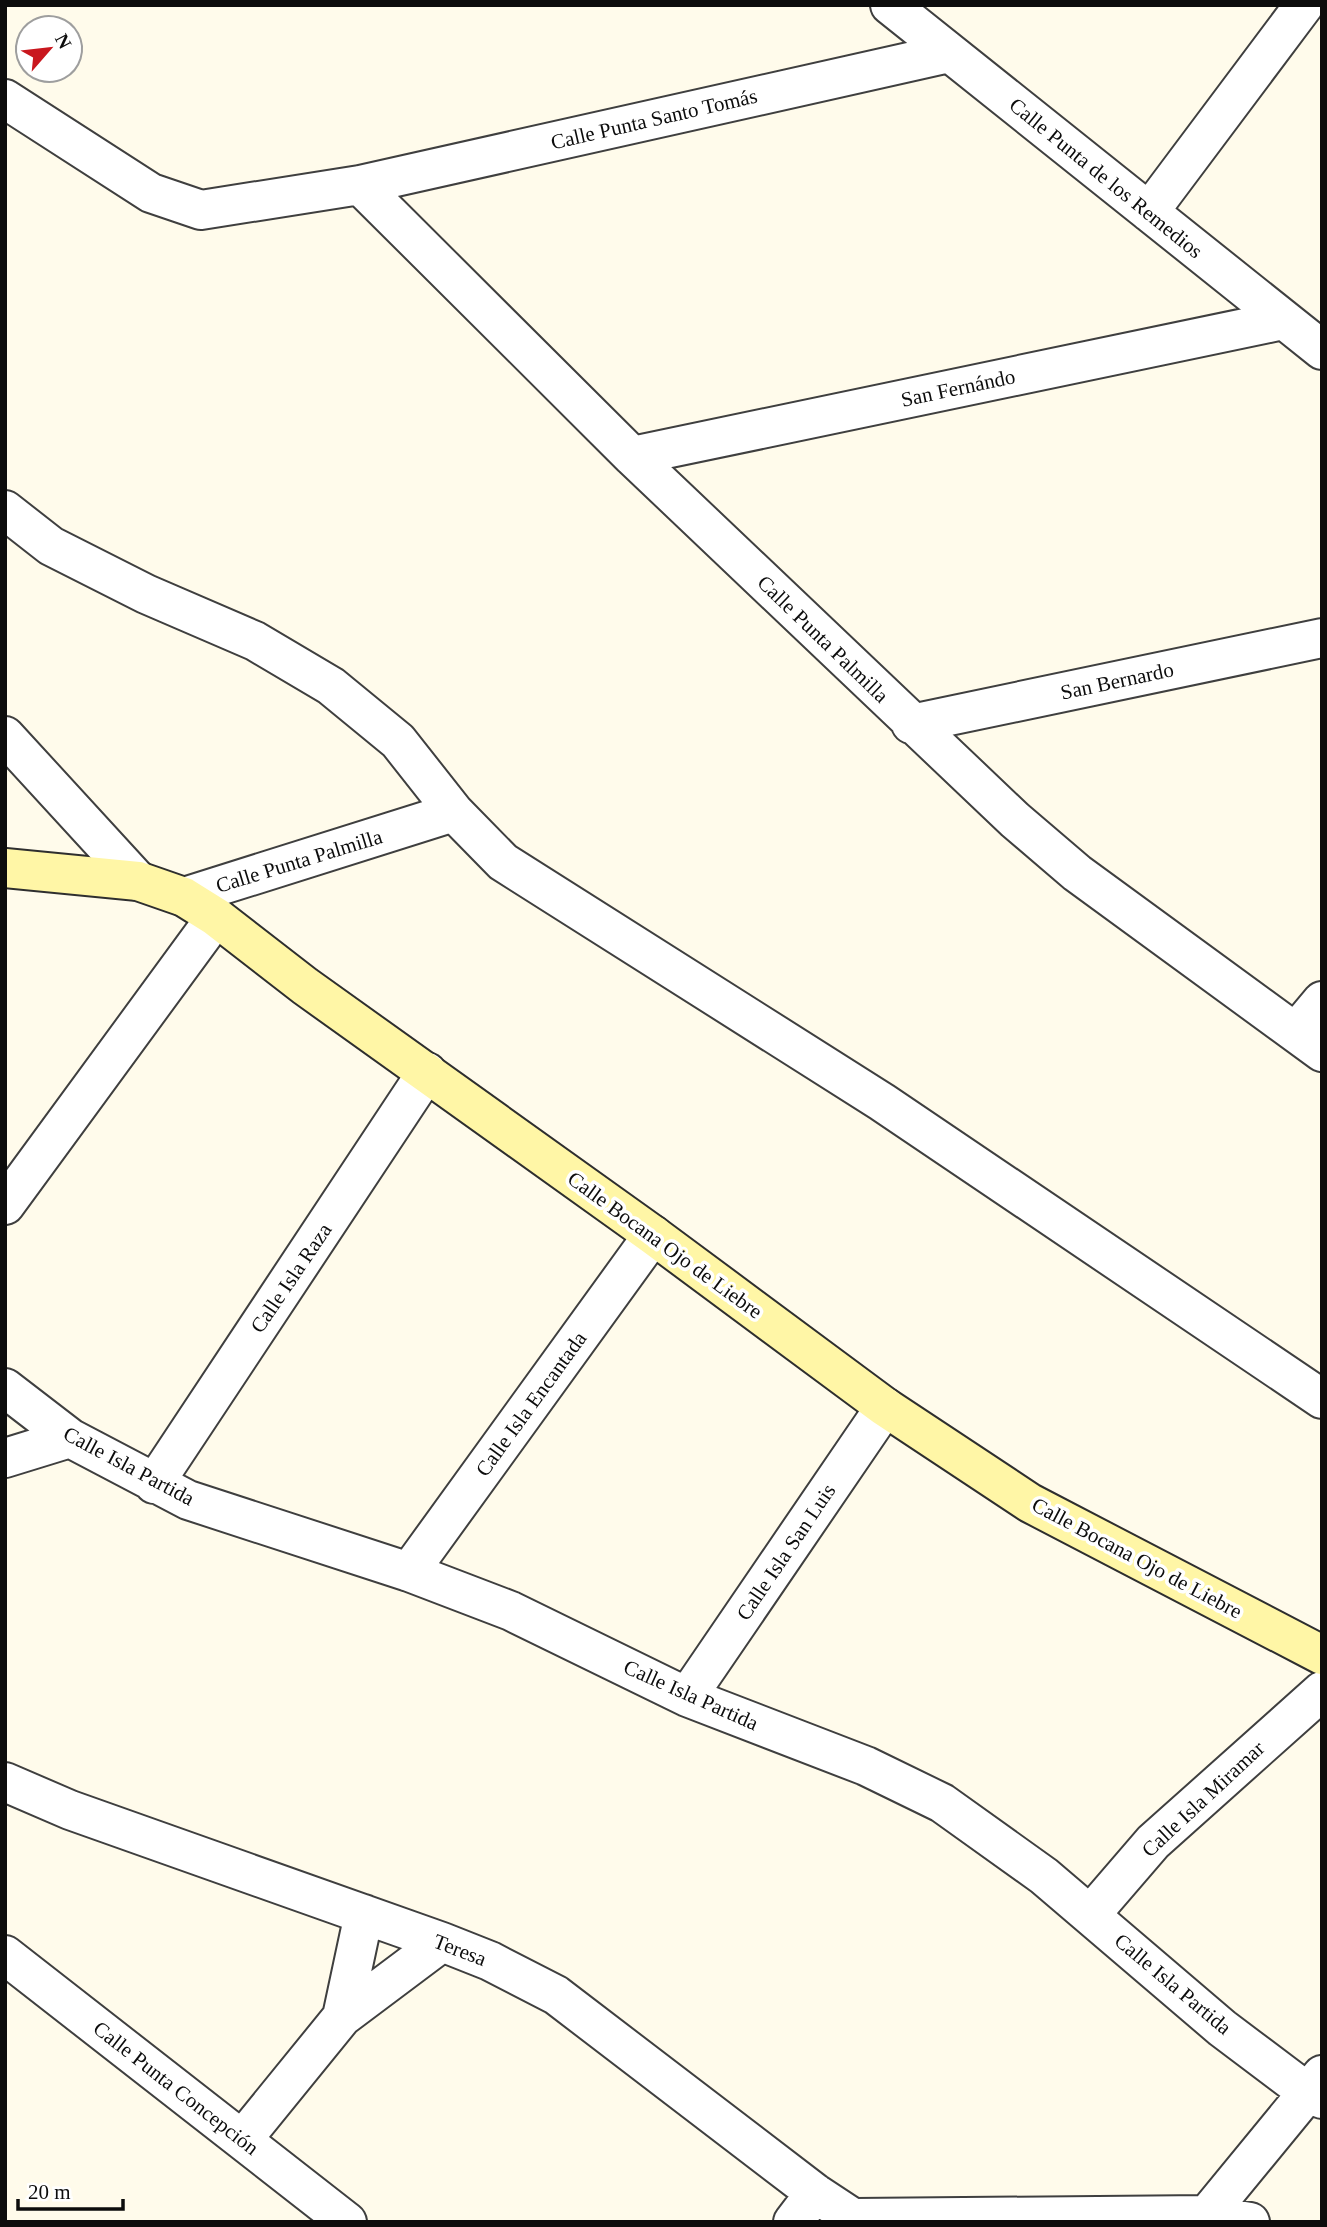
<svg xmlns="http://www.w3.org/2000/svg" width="1327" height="2227" font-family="'Times New Roman',serif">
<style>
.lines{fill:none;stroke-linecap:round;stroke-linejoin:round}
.street-casing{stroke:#3f3f3f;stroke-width:42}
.secondary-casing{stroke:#2e2e2e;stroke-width:42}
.street{stroke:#fff;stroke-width:38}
.secondary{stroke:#fff6a6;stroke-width:38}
.labels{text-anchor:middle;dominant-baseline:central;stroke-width:7;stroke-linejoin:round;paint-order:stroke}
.street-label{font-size:21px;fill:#0c0c0c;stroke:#fff}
</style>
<rect width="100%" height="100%" fill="#fffbeb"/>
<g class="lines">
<defs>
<path id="street" d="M890,5l432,345
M5,99l146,94 50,17 159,-25 589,-132
M360,185l272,271 383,364 62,53 245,179
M1149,212l155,-207
M632,456l651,-136
M5,510l46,36 95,48 109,47 76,45 67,55 56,71 49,50 379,240 440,297
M911,724l411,-86
M5,736l133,145
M184,897l270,-85
M1296,1032l26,-31
M5,1205l211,-288
M5,1388l65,50 118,62 221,72 102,39 176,86 179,69 76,37 102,73 178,152 85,64 15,7
M5,1458l65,-20
M154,1484l273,-412
M409,1572l244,-337
M687,1697l198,-290
M5,1782l65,28 372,132 48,19 66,34 259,198 44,29
M1091,1914l62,-72 169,-151
M5,1955l342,267
M342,2017l22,-103
M242,2140l100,-123 100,-75
M1207,2215l115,-140
M855,2218l352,-3 43,7
M793,2222l22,-29"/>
<path id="secondary" d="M5,868l133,13 46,16 32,20 89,69 348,249 232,172 145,96 292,152"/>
</defs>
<use href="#street" class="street-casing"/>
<use href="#secondary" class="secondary-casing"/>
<use href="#street" class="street"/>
<use href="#secondary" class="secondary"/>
</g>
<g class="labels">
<g class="street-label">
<text transform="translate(654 119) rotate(-13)">Calle Punta Santo Tomás</text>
<text transform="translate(1106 178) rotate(39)">Calle Punta de los Remedios</text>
<text transform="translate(958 388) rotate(-12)">San Fernándo</text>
<text transform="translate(823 639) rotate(44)">Calle Punta Palmilla</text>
<text transform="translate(1117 681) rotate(-12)">San Bernardo</text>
<text transform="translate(299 861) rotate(-17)">Calle Punta Palmilla</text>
<text transform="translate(665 1245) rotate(36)">Calle Bocana Ojo de Liebre</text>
<text transform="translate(291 1278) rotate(-56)">Calle Isla Raza</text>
<text transform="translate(531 1404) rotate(-54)">Calle Isla Encantada</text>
<text transform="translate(129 1466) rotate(28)">Calle Isla Partida</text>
<text transform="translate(786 1552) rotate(-56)">Calle Isla San Luis</text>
<text transform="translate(1137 1558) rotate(28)">Calle Bocana Ojo de Liebre</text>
<text transform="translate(691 1695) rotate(24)">Calle Isla Partida</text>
<text transform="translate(1203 1799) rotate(-43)">Calle Isla Miramar</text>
<text transform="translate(460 1950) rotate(21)">Teresa</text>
<text transform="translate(1173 1984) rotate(40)">Calle Isla Partida</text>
<text transform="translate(176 2088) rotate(38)">Calle Punta Concepción</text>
</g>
</g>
<rect width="1327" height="2227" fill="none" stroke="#0c0c0c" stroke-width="14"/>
<g transform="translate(49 49) rotate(62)"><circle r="33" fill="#ffffff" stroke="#9e9e9e" stroke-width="2"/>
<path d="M0-5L12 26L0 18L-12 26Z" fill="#c9171e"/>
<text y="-10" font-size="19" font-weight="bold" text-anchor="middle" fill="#0c0c0c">N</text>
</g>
<path d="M18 2199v10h105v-10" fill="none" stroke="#0c0c0c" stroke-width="3.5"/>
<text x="28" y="2199" font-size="21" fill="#0c0c0c" stroke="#ffffff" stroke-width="5" paint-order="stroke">20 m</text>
</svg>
